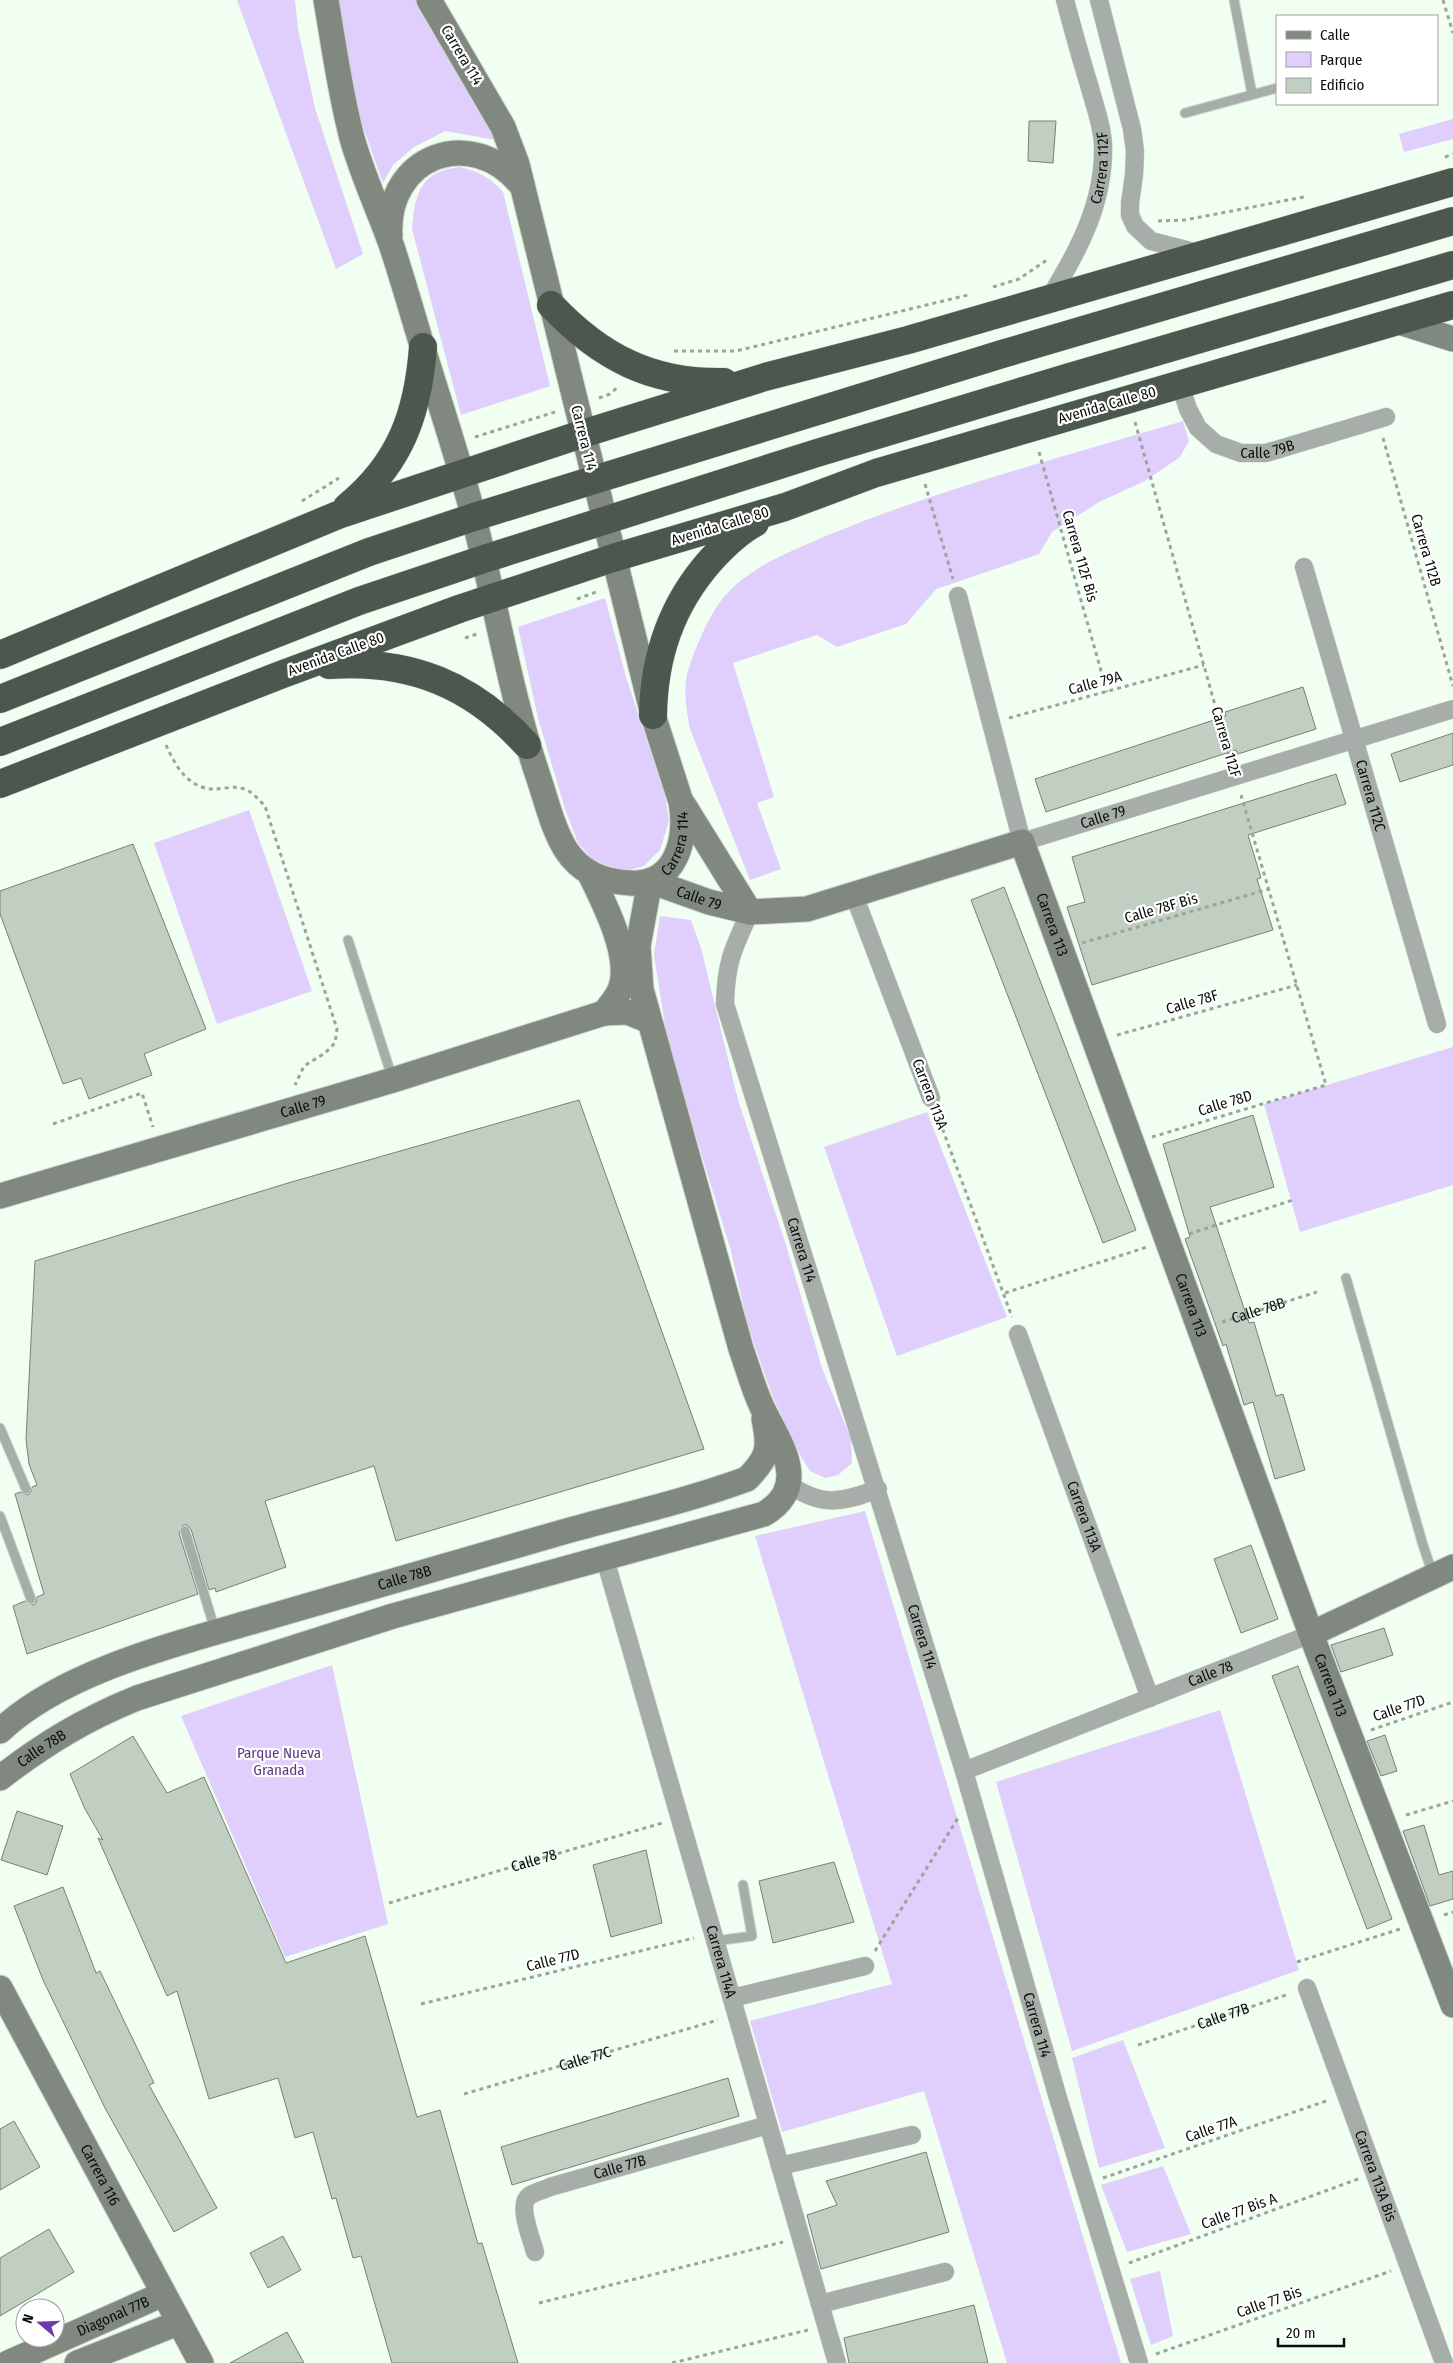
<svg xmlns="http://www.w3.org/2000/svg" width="1453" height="2363" font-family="'Fira Sans Condensed',sans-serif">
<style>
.green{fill:#e0cefc}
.building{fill:#c1cec2;stroke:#768276}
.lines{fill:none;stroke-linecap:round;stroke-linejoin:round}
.lane-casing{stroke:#ccd8cd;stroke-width:11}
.street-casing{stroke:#ccd8cd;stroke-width:19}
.secondary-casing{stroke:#ccd8cd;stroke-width:27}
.highway-casing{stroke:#ccd8cd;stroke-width:29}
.path{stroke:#9ba59b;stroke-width:3;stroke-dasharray:4 4;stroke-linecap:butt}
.lane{stroke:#a7ada8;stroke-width:9}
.street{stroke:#a7ada8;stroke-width:18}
.secondary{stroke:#808880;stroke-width:25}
.highway{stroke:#4c574d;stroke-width:28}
.labels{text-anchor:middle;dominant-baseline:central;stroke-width:4.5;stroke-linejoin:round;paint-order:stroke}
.street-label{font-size:15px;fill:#0a0e0a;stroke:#fff}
.park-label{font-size:15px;fill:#5c3a85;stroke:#fff}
</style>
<rect width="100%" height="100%" fill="#f1fef2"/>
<path class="green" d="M237,0h58l3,29 17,79 48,146 -27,15z
M337,0h79l23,35 57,105 -51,-9 -31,16 -21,18 -10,18 -21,-59 -12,-50z
M1453,119v20l-49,13 -5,-18z
M460,167c18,4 31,11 43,25l47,194 -89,29 -49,-186c3,-35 8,-58 48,-62z
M1183,421l6,20 -9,16 -35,24 -46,21 -47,30 -13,22 -103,35 -30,35 -69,23 -20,-12 -84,28 41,134 -17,6 24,66 -31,11 -60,-151c-3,-16 -6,-33 -4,-49 4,-22 23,-65 37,-82 27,-32 67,-46 103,-62 115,-48 238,-79 357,-115z
M605,598l21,79 39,118 4,26 -9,29 -16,16 -19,5 -19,-6 -14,-6 -14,-16 -13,-34 -27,-91 -20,-91z
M249,810l63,181 -95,33 -63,-181z
M660,916l31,4 10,28 37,152 48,145 36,123 29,71 1,24 -14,12 -13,3 -15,-7 -10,-16 -28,-60 -24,-69 -17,-75 -63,-207 -14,-89z
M1453,1047v138l-153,47 -36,-128z
M927,1112l80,205 -110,39 -73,-209z
M865,1511l256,852h-114l-83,-272 -142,41 -32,-111 142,-37 -137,-448z
M332,1665l56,259 -103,33 -104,-241z
M1220,1710l79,260 -227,81 -76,-269z
M1123,2040l42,108 -66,20 -27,-110z
M1163,2166l28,68 -64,18 -26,-67z
M1160,2271l13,65 -22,9 -21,-66z"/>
<path class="building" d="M1029,121h27l-3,42 -25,-2z
M1303,687l13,42 -78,25 -2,-4 -190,62 -11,-33 191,-63 -1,-4z
M1453,733v32l-53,17 -9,-28z
M1336,774l10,30 -98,31 13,43 -4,1 16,51 -181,55 -25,-78 18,-5 -13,-45z
M133,844l73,185 -62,25 8,21 -63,24 -8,-21 -18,6 -63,-170v-23z
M1004,887l132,343 -33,13 -132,-343z
M579,1100l125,349 -308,92 -22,-75 -109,35 21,66 -70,25 -1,-4 -6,2 -18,-61 -4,-4h-4l-4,8 19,61 -171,60 -14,-48 12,-5 8,4 3,-2 1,-6 7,-3 -29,-100 5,-2 8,3 3,-3 1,-5 5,-2 -8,-21 -3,-25 9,-178 253,-78z
M1253,1115l21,72 -64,20 39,116 5,-1 22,74 7,-2 22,76 -30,9 -22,-77 -9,3 -18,-61 -3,2 -38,-107 5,-2 -27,-93z
M1251,1545l27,74 -37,14 -27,-74z
M1384,1628l9,27 -52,17 -10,-27z
M1298,1666l94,253 -25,10 -95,-253z
M1385,1735l12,36 -16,5 -14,-35z
M133,1736l34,57 37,-16 82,186 79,-27 52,181 23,-7 38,134 4,-1 36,120h-126l-31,-107 -8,2 -17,-60 -4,1 -19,-67 -18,6 -17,-60 -69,21 -32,-108 -10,5 -69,-158 5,2 -18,-31 -15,-35z
M17,1811l46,15 -16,49 -46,-15z
M1424,1825l15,50 14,-4v28l-23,7 -27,-75z
M646,1850l16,73 -51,14 -18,-72z
M834,1862l20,60 -81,21 -14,-62z
M63,1887l33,86 4,-2 54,112 -5,2 68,123 -43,24 -69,-124 -62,-128 -29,-74z
M728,2078l11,38 -227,69 -11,-38z
M14,2121l26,46 -40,23v-61z
M926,2152l23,80 -128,37 -14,-54 30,-10 -11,-24z
M49,2229l25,43 -74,44v-58z
M283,2236l18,34 -33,18 -18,-35z
M974,2305l14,58h-139l-5,-25z
M287,2332l17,31h-74z"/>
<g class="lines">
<defs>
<path id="lane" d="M1234,0l18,94
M1185,113l92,-25
M348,940l44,137
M1346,1278l77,267 10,30
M0,1428l26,61
M0,1516l31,83
M185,1531l30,99
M715,1941l37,-5 -9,-51"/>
<g id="street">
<path d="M1099,0l33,129 3,22 -1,24 -4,28v12l5,11 16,15 47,12"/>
<path id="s5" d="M1048,300c30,-48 57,-98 55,-156 -1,-19 -8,-37 -13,-56 -9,-29 -17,-58 -25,-88"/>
<path id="s6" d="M1180,384l8,25 10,19 18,16 25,9h25l120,-36"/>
<path id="s7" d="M1304,567l133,457"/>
<path id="s8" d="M958,596l64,246 431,-133"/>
<path d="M854,895l77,203"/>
<path id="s9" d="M750,912c-17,37 -24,50 -25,92l239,767 94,327 81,265"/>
<path id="s10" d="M1018,1334l132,364"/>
<path d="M788,1484c34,23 53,19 90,5"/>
<path id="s11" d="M605,1559l232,804"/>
<path id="s12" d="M964,1771l347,-137"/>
<path id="s13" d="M1307,1988l137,375"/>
<path d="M732,1998l133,-32"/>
<path d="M780,2166l132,-31"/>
<path id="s14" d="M535,2252c-3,-12 -18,-47 -6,-56 5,-4 15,-6 21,-9l218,-62"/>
<path d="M820,2304l125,-32"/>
</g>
<g id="secondary">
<path id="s15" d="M326,0c8,46 14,93 26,138 10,36 26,70 39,106 12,36 22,72 33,108 16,52 33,103 47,155 24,90 38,184 68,272 8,24 14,50 27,71 15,23 37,32 64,33 46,3 58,-44 51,-81l-28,-87 -136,-551 -14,-37 -74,-127"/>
<path d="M390,236c-5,-80 82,-113 132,-50"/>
<path d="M1396,321l57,18"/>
<path d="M683,804l67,108"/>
<path d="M590,874c14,29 39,77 32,109 -2,12 -11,21 -18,30"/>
<path id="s16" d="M650,881l59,21 41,10 57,-3 215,-67 289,792 142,371"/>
<path id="s17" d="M0,1196l393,-116 211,-67 23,-1 20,8"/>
<path d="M1311,1634l142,-67"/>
<path id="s18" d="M0,1731c65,-62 187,-90 272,-115 97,-28 194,-56 291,-84 61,-17 124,-31 184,-53 22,-22 23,-31 17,-60"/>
<path id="s19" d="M0,1778c44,-34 85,-59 137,-80l256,-82 371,-102c48,-29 15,-71 -2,-107 -9,-19 -14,-39 -21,-58l-100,-360 -3,-43 12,-65"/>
<path id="s20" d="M0,1988l201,375"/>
<path id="s21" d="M8,2363l155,-69"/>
<path d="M77,2363l101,-40"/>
</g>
<path id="highway" d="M551,305c49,52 101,79 173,77
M347,507c53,-43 71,-93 76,-160
M0,655l338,-140 244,-81 183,-57 143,-37 545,-158
M329,665c81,-6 144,20 198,80
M0,699l369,-147 105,-35 528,-163 451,-133
M653,715c1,-59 18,-110 58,-155 12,-13 27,-28 44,-37
M0,742l359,-141 125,-42 333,-106 253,-76 383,-112
M0,784l283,-110 176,-65 154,-51 172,-51 91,-34 577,-168"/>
</defs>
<use href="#lane" class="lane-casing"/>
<use href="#street" class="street-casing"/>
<use href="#secondary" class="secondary-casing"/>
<use href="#highway" class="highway-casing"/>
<g class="path">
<path d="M1443,0l10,33"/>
<path d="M1445,157l8,-3"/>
<path d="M1158,221l27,-1 119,-23"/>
<path d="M993,287l26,-8 28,-19"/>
<path d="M674,351h62l232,-56"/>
<path d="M599,398l11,-4 9,-8"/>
<path d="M1135,422l95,336"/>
<path d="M475,437l80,-25"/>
<path d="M1383,438l70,248"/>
<path d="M1039,452l68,240"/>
<path d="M925,484l28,95"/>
<path d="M302,501l37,-23"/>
<path d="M577,599l22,-8"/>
<path d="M465,638l12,-4"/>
<path d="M1009,718l195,-53"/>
<path d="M166,745c9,20 22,44 48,44 8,0 19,-3 27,-1 10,2 17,11 24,18l72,223 -2,14 -10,10 -21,13 -9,19"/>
<path d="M1082,943l187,-54"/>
<path d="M1117,1035l180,-50"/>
<path d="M937,1114l75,203"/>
<path d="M53,1124l89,-31 11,34"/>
<path d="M1152,1137l174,-52 -85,-290"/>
<path d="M1189,1234l104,-34"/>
<path d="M1005,1293l142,-46"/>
<path id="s1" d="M1222,1322l95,-30"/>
<path d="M1371,1730l82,-28"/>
<path d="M1406,1815l47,-14"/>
<path id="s2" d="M389,1903l273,-80"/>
<path d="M1444,1915l9,-3"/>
<path d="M875,1951l83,-133"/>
<path d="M1297,1962l103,-33"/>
<path d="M421,2004l273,-66"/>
<path id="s3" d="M1138,2045l151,-51"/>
<path id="s4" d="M464,2094l254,-74"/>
<path d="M1103,2178l226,-78"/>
<path d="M1129,2263l229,-84"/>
<path d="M539,2303l244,-61"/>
<path d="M1156,2354l235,-83"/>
<path d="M672,2363l136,-33"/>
</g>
<use href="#lane" class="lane"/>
<use href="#street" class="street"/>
<use href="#secondary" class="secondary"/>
<use href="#highway" class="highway"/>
</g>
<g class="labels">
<g class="street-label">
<text transform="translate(462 55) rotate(59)">Carrera 114</text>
<text stroke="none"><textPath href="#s5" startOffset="144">Carrera 112F</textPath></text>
<text transform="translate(1107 405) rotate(-16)">Avenida Calle 80</text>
<text transform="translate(584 438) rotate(76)">Carrera 114</text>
<text stroke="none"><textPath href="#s6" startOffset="125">Calle 79B</textPath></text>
<text transform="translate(720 526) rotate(-17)">Avenida Calle 80</text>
<text transform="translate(1426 550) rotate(74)">Carrera 112B</text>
<text transform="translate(1080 556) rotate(74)">Carrera 112F Bis</text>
<text transform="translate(336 654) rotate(-20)">Avenida Calle 80</text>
<text transform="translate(1095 683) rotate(-15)">Calle 79A</text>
<text transform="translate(1226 742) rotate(74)">Carrera 112F</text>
<text stroke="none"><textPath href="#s7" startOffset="238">Carrera 112C</textPath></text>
<text stroke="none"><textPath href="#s8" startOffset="339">Calle 79</textPath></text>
<text stroke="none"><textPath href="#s15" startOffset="1029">Carrera 114</textPath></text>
<text stroke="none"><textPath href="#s16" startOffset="52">Calle 79</textPath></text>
<text transform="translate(1161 908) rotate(-16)">Calle 78F Bis</text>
<text stroke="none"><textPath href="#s16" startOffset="475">Carrera 113</textPath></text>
<text transform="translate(1192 1002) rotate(-16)">Calle 78F</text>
<text transform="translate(930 1094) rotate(69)">Carrera 113A</text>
<text transform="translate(1225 1103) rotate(-17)">Calle 78D</text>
<text stroke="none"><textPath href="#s17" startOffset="316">Calle 79</textPath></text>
<text stroke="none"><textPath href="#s9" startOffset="354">Carrera 114</textPath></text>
<text stroke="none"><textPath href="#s16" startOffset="880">Carrera 113</textPath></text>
<text stroke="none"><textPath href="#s1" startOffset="38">Calle 78B</textPath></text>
<text stroke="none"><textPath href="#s10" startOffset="194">Carrera 113A</textPath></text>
<text stroke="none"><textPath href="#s18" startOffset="436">Calle 78B</textPath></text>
<text stroke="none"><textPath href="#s9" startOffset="759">Carrera 114</textPath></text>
<text stroke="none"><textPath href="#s12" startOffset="265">Calle 78</textPath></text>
<text stroke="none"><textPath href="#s16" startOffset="1285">Carrera 113</textPath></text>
<text transform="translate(1399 1708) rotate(-19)">Calle 77D</text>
<text stroke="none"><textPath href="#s19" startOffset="51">Calle 78B</textPath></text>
<text stroke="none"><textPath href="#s2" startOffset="151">Calle 78</textPath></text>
<text transform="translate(553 1960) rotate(-14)">Calle 77D</text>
<text stroke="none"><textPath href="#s11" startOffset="419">Carrera 114A</textPath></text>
<text stroke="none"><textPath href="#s3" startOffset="90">Calle 77B</textPath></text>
<text stroke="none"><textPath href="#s9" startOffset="1164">Carrera 114</textPath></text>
<text stroke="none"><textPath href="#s4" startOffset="126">Calle 77C</textPath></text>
<text transform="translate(1211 2129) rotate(-19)">Calle 77A</text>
<text stroke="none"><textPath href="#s14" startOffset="154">Calle 77B</textPath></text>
<text stroke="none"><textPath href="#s13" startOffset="200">Carrera 113A Bis</textPath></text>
<text stroke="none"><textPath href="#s20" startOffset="212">Carrera 116</textPath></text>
<text transform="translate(1239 2211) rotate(-20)">Calle 77 Bis A</text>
<text transform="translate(1269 2302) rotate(-19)">Calle 77 Bis</text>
<text stroke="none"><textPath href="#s21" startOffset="115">Diagonal 77B</textPath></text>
</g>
<g class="park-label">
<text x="279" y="1753">Parque Nueva<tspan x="279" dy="17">Granada</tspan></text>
</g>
</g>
<rect x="1276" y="15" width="162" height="90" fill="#ffffff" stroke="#9d9f9d"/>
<rect x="1286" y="31" width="25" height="8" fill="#808880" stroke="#9d9f9d"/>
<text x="1320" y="40" font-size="15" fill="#0a0e0a">Calle</text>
<rect x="1286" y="52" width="25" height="15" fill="#e0cefc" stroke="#9d9f9d"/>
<text x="1320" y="65" font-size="15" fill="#0a0e0a">Parque</text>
<rect x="1286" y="78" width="25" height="15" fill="#c1cec2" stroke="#9d9f9d"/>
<text x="1320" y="90" font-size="15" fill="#0a0e0a">Edificio</text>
<g transform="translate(40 2323) rotate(289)"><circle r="24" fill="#ffffff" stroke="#9d9f9d"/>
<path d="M0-4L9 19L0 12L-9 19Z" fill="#7137ad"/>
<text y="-8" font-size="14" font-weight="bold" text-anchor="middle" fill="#0a0e0a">N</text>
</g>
<path d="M1278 2338v8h66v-8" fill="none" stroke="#0a0e0a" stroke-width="2.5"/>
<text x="1286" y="2338" font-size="15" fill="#0a0e0a" stroke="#ffffff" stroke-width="4" paint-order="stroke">20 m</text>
</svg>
